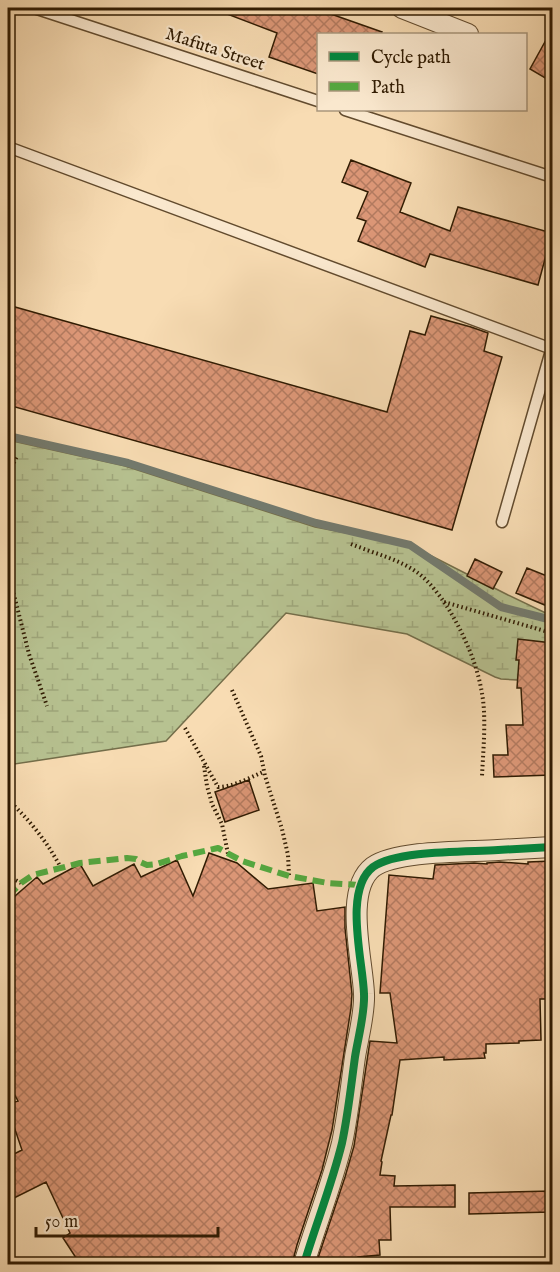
<svg xmlns="http://www.w3.org/2000/svg" width="560" height="1272" font-family="'IM FELL English',serif">
<style>
.wetland{fill:url(#wetland-marsh);stroke:#746e4a;stroke-width:1.5}
.lines{fill:none;stroke-linecap:round;stroke-linejoin:round}
.stream{stroke:#737a6e;stroke-width:8}
.building{fill:url(#building-cross-hatch);stroke:#301b02;stroke-width:1.5}
.lane-casing{stroke:#624b2e;stroke-width:13}
.street-casing{stroke:#624b2e;stroke-width:22}
.path{stroke:#301b02;stroke-width:4;stroke-dasharray:1.5 3;stroke-linecap:butt}
.lane{stroke:#fae8ce;stroke-width:10}
.street{stroke:#fae8ce;stroke-width:20}
.quiet{stroke:#54a940;stroke-width:6;stroke-dasharray:12 6;stroke-linecap:butt}
.cycleway-casing{stroke:#fae8ce;stroke-width:11}
.cycleway{stroke:#00873e;stroke-width:8}
.labels{text-anchor:middle;dominant-baseline:central;stroke-width:4.5;stroke-linejoin:round;paint-order:stroke}
.street-label{font-size:18px;fill:#301b02;stroke:#fae8ce}
</style>
<defs>
<pattern id="wetland-marsh" width="20" height="14" patternUnits="userSpaceOnUse" patternTransform="scale(1.5)"><rect width="20" height="14" fill="#b7c291"/><path d="M1 5h8M5 5V1M11 12h8M15 12V8" fill="none" stroke="#9ea67b"/></pattern>
<pattern id="building-cross-hatch" width="8" height="8" patternUnits="userSpaceOnUse" patternTransform="scale(1.5)"><rect width="8" height="8" fill="#db9676"/><path d="M0 0l8 8M0 8l8-8" fill="none" stroke="#b27a5f"/></pattern>
</defs>
<rect width="100%" height="100%" fill="#f8dcb3"/>
<filter id="stains"><feTurbulence type="fractalNoise" baseFrequency=".00333" numOctaves="4"/><feColorMatrix values="0 0 0 0 .2 0 0 0 0 .09 0 0 0 0 .02 0 0 0 .5 -.17"/></filter>
<radialGradient id="worn" r=".72"><stop offset=".6" stop-color="#630" stop-opacity="0"/><stop offset="1" stop-color="#630" stop-opacity=".3"/></radialGradient>
<path class="wetland" d="M8,440l117,26 190,61 95,18 98,50 44,21v66l-51,-3 -6,-2 -88,-43 -121,-21 -120,128 -158,24z"/>
<g class="lines">
<path class="stream" d="M8,436l120,27 188,60 94,22 91,62 51,13"/>
</g>
<path class="building" d="M214,8h100l68,24 -1,2h-63v40l-49,-17 8,-24 -63,-24z
M552,29v53l-22,-13z
M351,160l60,23 -11,29 50,19 8,-24 94,26 -14,52 -108,-31 -5,13 -67,-26 8,-20 -9,-3 11,-26 -26,-10z
M8,305l379,107 23,-81 15,4 6,-19 40,11 17,6 -4,18 18,6 -50,173 -444,-125z
M475,559l27,13 -9,17 -26,-13z
M527,568l25,10v30l-36,-15z
M518,639l34,4v132l-58,2 -1,-22h15l-2,-30h17l-2,-37h-4l2,-28h-3z
M249,780l10,30 -34,12 -10,-30z
M209,853l28,10 31,26 45,-6 4,28 28,-4v21l7,66 -1,14 -19,122 -10,40 -25,75 -5,19h-212l-17,-26 7,-5 -24,-51 -38,19v-44l14,-7 -14,-41v-5l10,-3 -10,-18v-181l29,-25 6,7 37,-20 13,22 41,-22 7,13 36,-17 16,36z
M552,861v138h-12l1,41 -22,1v2l-33,1v9h-2l1,5 -41,2v-3l-44,3 -8,55h-1l-10,46 1,1 -2,13 15,1 -1,10 61,-1v22h-65l1,33h-12l1,15 -22,2v7h-42l29,-87 9,-31 16,-105 27,2 -7,-50h-10l9,-118 44,4 2,-14 39,-2 13,1v-1l13,-1 28,2v-2z
M552,1191v21l-83,2v-21z"/>
<g class="lines">
<defs>
<path id="lane" d="M34,8l284,93
M345,110l207,67
M8,147l544,202
M502,522l50,-175"/>
<path id="street" d="M402,8l66,26
M304,1264c12,-40 28,-80 38,-121 6,-28 9,-57 13,-86 3,-19 10,-44 9,-63 -1,-33 -21,-104 9,-127 24,-17 94,-15 125,-17 18,-1 36,-2 54,-3"/>
</defs>
<use href="#lane" class="lane-casing"/>
<use href="#street" class="street-casing"/>
<path class="path" d="M8,475l9,-19
M351,544c22,9 48,15 67,29 12,9 22,23 30,35 19,31 34,67 36,103 1,22 -1,44 -2,65
M8,581l6,14 15,59 18,52
M444,602l108,31
M232,690l29,66 4,20 17,53 6,26 1,21
M185,728l33,59c15,0 31,-9 45,-15
M204,766l3,20 5,18 10,20 6,30
M8,800c21,19 40,43 53,68
M8,876l13,7"/>
<use href="#lane" class="lane"/>
<use href="#street" class="street"/>
<path class="quiet" d="M8,896l13,-13 12,-8 47,-12 47,-5 9,1 4,3 7,3 10,-1 25,-8 36,-8 24,13 47,15 39,7 31,2"/>
<defs>
<path id="cycleway" d="M304,1264c12,-40 28,-80 38,-121 6,-28 9,-57 13,-86 3,-19 10,-44 9,-63 -1,-33 -21,-104 9,-127 24,-17 94,-15 125,-17 18,-1 36,-2 54,-3"/>
</defs>
<use href="#cycleway" class="cycleway-casing"/>
<use href="#cycleway" class="cycleway"/>
</g>
<g class="labels">
<g class="street-label">
<text transform="translate(215 50) rotate(18)">Mafuta Street</text>
</g>
</g>
<rect width="560" height="1272" fill="none" stroke="#f8dcb3" stroke-width="30"/>
<rect x="9" y="9" width="542" height="1254" fill="none" stroke="#301b02" stroke-width="3"/>
<rect x="15" y="15" width="530" height="1242" fill="none" stroke="#301b02" stroke-width="1.5"/>
<rect x="317" y="33" width="210" height="78" fill="#fae8ce" stroke="#a9967c" stroke-width="1.5"/>
<rect x="329" y="52" width="30" height="9" fill="#00873e" stroke="#a9967c" stroke-width="1.5"/>
<text x="371" y="63" font-size="18" fill="#301b02">Cycle path</text>
<rect x="329" y="82" width="30" height="9" fill="#54a940" stroke="#a9967c" stroke-width="1.5"/>
<text x="371" y="93" font-size="18" fill="#301b02">Path</text>
<path d="M36 1227v9h182v-9" fill="none" stroke="#301b02" stroke-width="3"/>
<text x="45" y="1227" font-size="18" fill="#301b02" stroke="#fae8ce" stroke-width="4.5" paint-order="stroke">50 m</text>
<rect width="100%" height="100%" filter="url(#stains)"/>
<rect width="100%" height="100%" fill="url(#worn)"/>
</svg>
